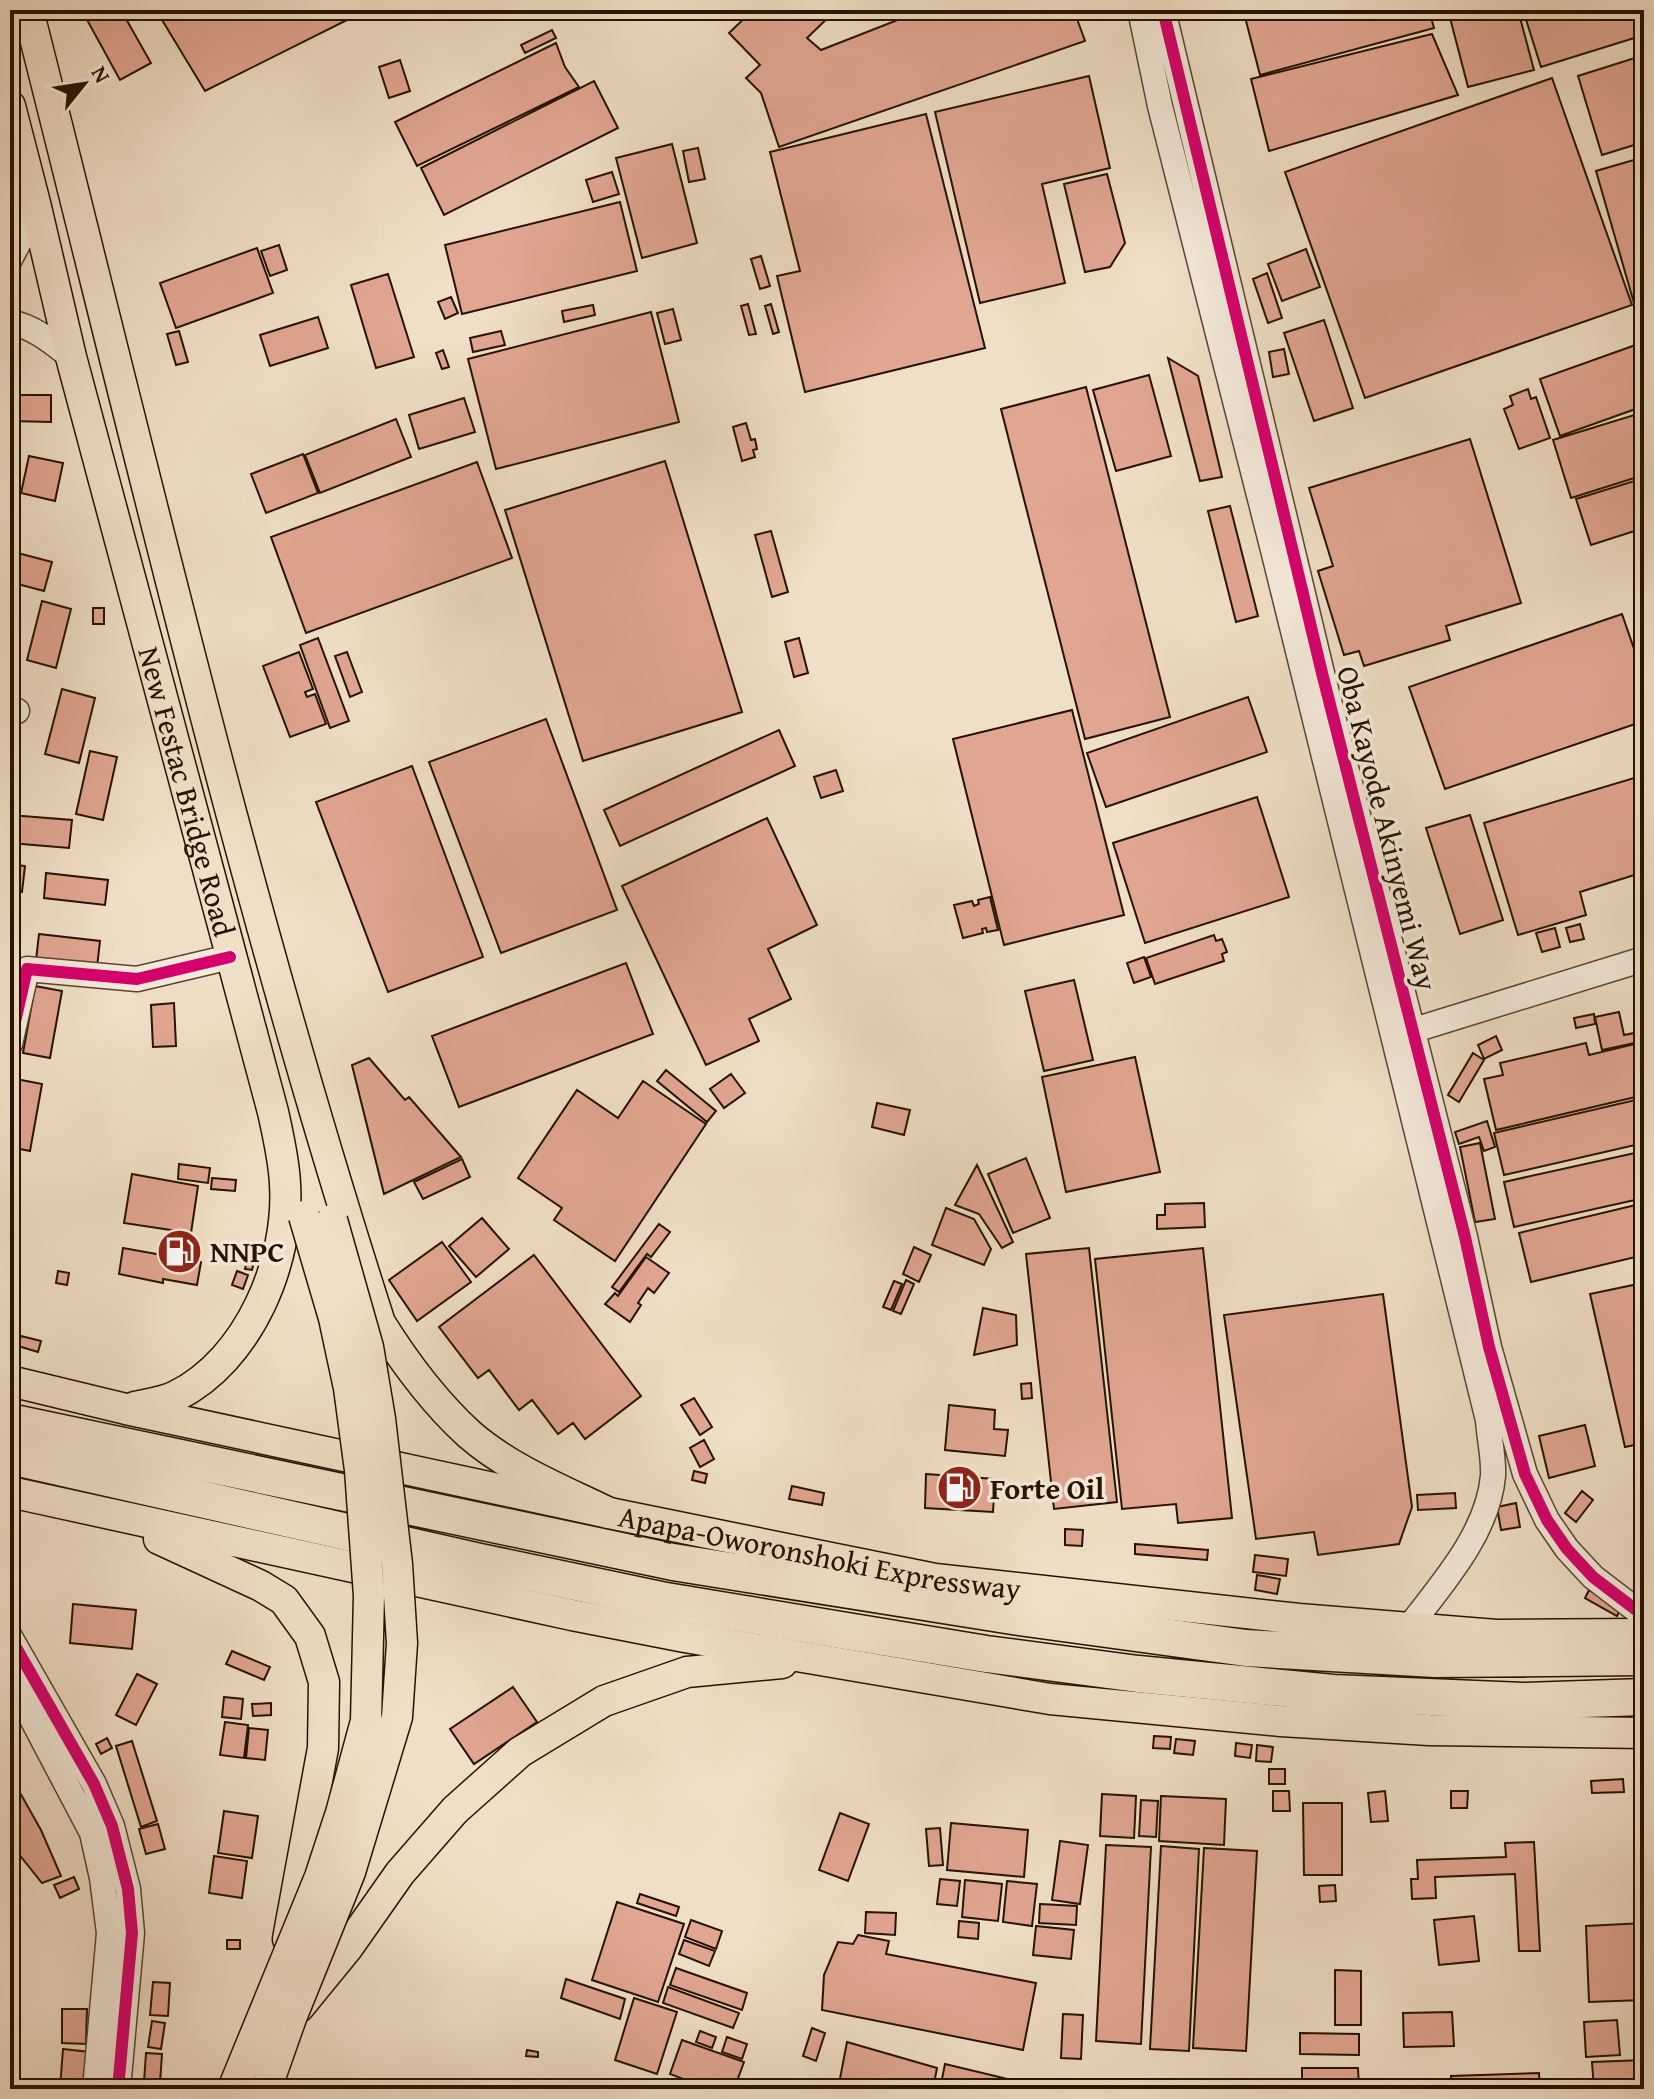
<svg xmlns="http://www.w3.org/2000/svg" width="1654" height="2099" font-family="'Gentium Book Plus',serif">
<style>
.building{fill:#e1a692;stroke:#261200;stroke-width:2}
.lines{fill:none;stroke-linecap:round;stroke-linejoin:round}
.minor-casing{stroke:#584532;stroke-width:27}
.major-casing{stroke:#261200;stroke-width:33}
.highway-casing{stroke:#261200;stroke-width:39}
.minor{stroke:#f5eadb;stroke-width:24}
.major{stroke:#f0dfc7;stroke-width:30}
.highway{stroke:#f0dfc7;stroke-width:36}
.major-bridge-casing{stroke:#261200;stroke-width:33;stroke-linecap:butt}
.major-bridge{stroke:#f0dfc7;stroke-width:30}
.cycleway-casing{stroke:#f5eadb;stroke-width:17}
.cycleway{stroke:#d6006c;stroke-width:12}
.labels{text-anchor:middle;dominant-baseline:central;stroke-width:7;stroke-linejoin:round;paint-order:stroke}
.street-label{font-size:30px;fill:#261200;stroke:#f5eadb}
.poi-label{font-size:30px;font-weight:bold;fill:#261200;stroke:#f5eadb;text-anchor:start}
</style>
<rect width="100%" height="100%" fill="#f0dfc7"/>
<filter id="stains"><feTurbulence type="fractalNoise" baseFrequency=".0025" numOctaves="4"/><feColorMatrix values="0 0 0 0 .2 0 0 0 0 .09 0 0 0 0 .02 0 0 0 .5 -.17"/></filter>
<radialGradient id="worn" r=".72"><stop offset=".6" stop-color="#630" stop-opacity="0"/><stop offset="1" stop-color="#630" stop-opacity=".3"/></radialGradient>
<path class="building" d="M100,10h21l30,53 -31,17 -34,-62z
M156,10h196l3,6 -150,75z
M753,10h83l-29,28 14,12 102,-40h172l-19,6 9,25 -306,106 -18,-54 -15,-15 14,-13 -31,-32z
M1270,10h159l5,18 -174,47 -15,-58z
M1448,10h70l16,60 -66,17z
M1523,10h121v25l-103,32z
M552,30l4,8 -31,15 -4,-8z
M1432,34l26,61 -189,56 -18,-72z
M556,43l9,24 14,20 -162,79 -22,-44z
M1644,55v87l-42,13 -24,-79z
M400,60l10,31 -21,7 -10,-31z
M1089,76l21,92 -68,16 23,99 -85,20 -45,-191z
M1552,78l80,227 -267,93 -80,-226z
M594,81l24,47 -174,87 -23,-47z
M926,114l59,234 -180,44 -28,-116 23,-5 -30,-119z
M672,144l25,99 -55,15 -26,-100z
M698,148l7,31 -16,3 -6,-31z
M1644,157v181l-48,-167z
M612,172l7,22 -26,8 -7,-22z
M1107,174l18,69 -15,24 -25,5 -21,-88z
M620,202l17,69 -175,43 -17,-69z
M279,245l8,25 -17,6 -9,-25z
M257,248l16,45 -97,35 -16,-45z
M1306,249l14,38 -38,14 -14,-37z
M761,256l9,30 -10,3 -9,-30z
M1267,273l15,45 -14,5 -15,-44z
M388,274l26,83 -38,11 -25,-83z
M451,297l7,16 -13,6 -7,-17z
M748,304l8,30 -7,1 -8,-29z
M771,304l8,28 -6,2 -8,-28z
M593,305l2,10 -31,7 -2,-11z
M673,309l8,31 -16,4 -8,-31z
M651,312l28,110 -183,47 -28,-110z
M318,317l10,31 -58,18 -10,-31z
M1324,320l29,88 -39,13 -30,-88z
M179,331l9,31 -12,3 -9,-31z
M501,331l4,14 -32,7 -3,-14z
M1644,342v64l-84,30 -20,-57z
M1284,349l5,25 -16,3 -4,-25z
M443,350l6,17 -7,2 -6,-16z
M1168,358l30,18 24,101 -22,4z
M1149,375l22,81 -55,15 -23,-81z
M1086,387l84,330 -85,22 -84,-330z
M1528,389l3,10 5,-2 14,41 -31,11 -15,-40 9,-4 -3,-9z
M12,395h39v27l-39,-1z
M464,398l11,34 -56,17 -10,-34z
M1644,412v63l-73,23 -18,-58z
M396,419l15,38 -91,36 -15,-38z
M746,423l5,17 4,-1 2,10 -4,1 2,7 -13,4 -9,-34z
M1470,439l51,164 -75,23 4,14 -86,26 -5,-15 -15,4 -26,-84 15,-5 -24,-78z
M303,454l15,39 -52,20 -15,-39z
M29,456l34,7 -8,38 -34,-8z
M665,461l77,251 -159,49 -78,-251z
M477,462l35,96 -206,75 -35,-96z
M1644,478v50l-53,17 -15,-46z
M1230,506l28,110 -22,6 -28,-111z
M771,531l17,61 -16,5 -17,-62z
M10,551l42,11 -8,29 -34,-9z
M42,601l29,8 -15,59 -29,-8z
M93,608h11v16h-11z
M1622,614l22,64v43l-199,68 -36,-102z
M1644,621v21l-7,-18z
M318,638l31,83 -19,7 -30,-83z
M799,638l9,35 -14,4 -9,-35z
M299,652l14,37 -8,3 2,5 8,-3 11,30 -36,13 -27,-71z
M347,652l15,40 -12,5 -15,-41z
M10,653l9,4 -8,18h-1z
M62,689l33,9 -16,65 -34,-9z
M1248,697l19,55 -161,55 -19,-54z
M1072,710l52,205 -120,30 -51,-206z
M546,719l71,191 -116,43 -72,-191z
M779,730l16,36 -175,80 -16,-36z
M90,751l27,6 -14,63 -27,-6z
M412,766l71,191 -95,35 -72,-190z
M836,770l7,21 -22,7 -7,-21z
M1644,775v97l-64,20 6,23 -68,20 -34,-112z
M1257,797l32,100 -144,46 -32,-100z
M10,815l62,5 -3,28 -59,-5z
M1470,815l33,105 -43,14 -34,-106z
M767,818l50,107 -49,24 23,50 -42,20 10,22 -53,24 -84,-179z
M10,864l15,2 -3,26 -12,-1z
M46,873l62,7 -3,25 -61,-7z
M990,897l8,33 -11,2 -1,-4 -4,1 1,4 -20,5 -9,-33 18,-4 2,5 5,-2 -1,-4z
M1580,924l4,15 -14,3 -4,-14z
M1555,928l5,19 -18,5 -6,-19z
M39,934l61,7 -3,26 -61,-7z
M1214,935l2,6 6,-2 5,13 -5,2 2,7 -69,23 -9,-26z
M1144,957l7,20 -17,6 -7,-20z
M626,963l27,71 -194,73 -27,-71z
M1074,980l19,80 -49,11 -19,-80z
M35,986l27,5 -12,67 -27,-5z
M174,1003l2,43 -23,1 -2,-42z
M1619,1012l5,23 20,-4v10l-42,9 -7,-33z
M1594,1014l1,10 -19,4 -2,-10z
M1496,1036l6,14 -18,9 -6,-14z
M1643,1042l1,53 -148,35 -12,-51 19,-4 -3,-12 86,-20 3,12z
M1473,1053l11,7 -25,42 -11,-7z
M1135,1057l25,115 -94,20 -24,-115z
M369,1058l36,42 4,-3 52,60 -77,37 -32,-129z
M666,1070l50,41 -9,11 -50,-41z
M731,1074l14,19 -21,15 -14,-19z
M11,1078l31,6 -12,67 -20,-4z
M643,1081l63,43 -91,137 -61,-41 8,-12 -44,-30 59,-88 41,28z
M1644,1098v45l-140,32 -10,-42z
M877,1103l33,7 -6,25 -32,-8z
M1487,1121l8,26 -11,4 -5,-14 -20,7 -4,-12z
M1480,1143l15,76 -20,3 -15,-75z
M1644,1151v47l-130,29 -10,-45z
M1026,1158l24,60 -37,15 -25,-59z
M462,1159l8,18 -47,22 -9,-17z
M179,1164l31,4 -2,15 -30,-4z
M977,1165l36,77 -11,6 -23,-34 -24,-9z
M132,1174l66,12 -7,47 -67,-10z
M212,1178l24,2 -1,11 -24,-2z
M1204,1203l1,24 -48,2v-14h8v-11z
M1644,1203v52l-113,27 -12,-49z
M946,1208l28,11 17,30 -7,16 -52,-20z
M482,1218l27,31 -33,28 -27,-31z
M659,1224l11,8 -19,25 -4,-3 -28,38 -7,-5z
M442,1242l29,40 -54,39 -28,-41z
M914,1247l17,8 -12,27 -16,-8z
M123,1248l78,14 -4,23 -34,-6v4l-44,-9z
M1089,1248l28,254 -63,7 -28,-255z
M1203,1248l29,270 -54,5 -2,-19 -54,5 -27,-250z
M534,1255l107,141 -56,43 -12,-16 -15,11 -26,-34 -13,10 -30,-40 -11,8 -39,-51z
M248,1256l7,2 -3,12 -7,-1z
M646,1257l23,16 -15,20 -6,-5 -10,15 3,2 -11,17 -25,-18 10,-11 3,3z
M58,1271l11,2 -2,12 -11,-2z
M237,1271l11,4 -5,14 -11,-4z
M906,1280l8,4 -13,30 -8,-3z
M894,1281l8,3 -11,26 -8,-3z
M1638,1284l6,28v131l-19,4 -35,-153z
M1383,1294l29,213 -13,37 -81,11 -4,-23 -58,7 -32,-224z
M983,1308l33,7 1,30 -43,10z
M21,1336l20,5 -3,11 -20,-6z
M1031,1383l1,15 -10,1 -1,-15z
M694,1398l18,29 -12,8 -19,-30z
M949,1405l46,5 -1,19 14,1 -3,26 -60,-6z
M1585,1425l10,41 -46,12 -10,-42z
M704,1440l10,19 -14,8 -10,-19z
M694,1471l13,3 -2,9 -13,-3z
M926,1474l69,5 -2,33 -68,-4z
M792,1486l32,7 -2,12 -33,-6z
M1582,1491l11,9 -17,22 -11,-9z
M1455,1493l1,15 -38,2 -1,-15z
M1516,1503l4,24 -19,3 -4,-23z
M1065,1529l18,1 -1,16 -17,-1z
M1135,1544l73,6 -1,10 -72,-6z
M1255,1555l33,4 -2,17 -33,-4z
M1257,1575l23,4 -3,15 -22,-4z
M1589,1590l32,18 -4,8 -32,-18z
M73,1604l63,6 -4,39 -62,-6z
M232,1651l38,16 -6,13 -38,-16z
M137,1674l20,10 -21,41 -20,-10z
M513,1687l24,35 -63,42 -24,-35z
M224,1697l19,2 -2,20 -19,-2z
M271,1703v12l-18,1 -1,-12z
M225,1722l23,3 -4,33 -24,-3z
M249,1728l19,2 -3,30 -19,-2z
M1154,1736l17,1 -1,12 -17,-1z
M107,1738l5,10 -11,6 -5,-10z
M1176,1739l19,2 -2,14 -19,-2z
M132,1741l25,80 -16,6 -25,-81z
M1236,1743l16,2 -2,13 -15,-2z
M1257,1745l16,2 -2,15 -15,-1z
M1269,1769h16v15h-16z
M10,1775l31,55 20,46 -19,7 -32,-40z
M1623,1779l1,13 -32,1 -1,-12z
M1273,1791h16l1,20h-17z
M1385,1791l3,30 -17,1 -3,-29z
M1451,1791h17l-1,17h-16z
M1102,1794l34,2 -2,42 -34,-2z
M1161,1796l65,3 -2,46 -65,-4z
M1141,1800l17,1 -2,36 -17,-1z
M1303,1803h39v72h-38z
M224,1811l34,5 -6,42 -34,-5z
M840,1813l29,11 -21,57 -29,-11z
M951,1823l77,7 -4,47 -77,-7z
M158,1824l7,25 -19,5 -7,-25z
M940,1828l3,37 -14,1 -3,-37z
M1060,1841l28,4 -8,59 -28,-4z
M1534,1842l6,109h-21l-4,-77 -80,3 1,21 -24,1 -1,-20h7l-1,-19 89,-3 -1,-14z
M1106,1845l45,2 -10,197 -45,-3z
M1161,1846l38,3 -10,202 -39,-2z
M1204,1848l53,3 -11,200 -53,-3z
M214,1856l33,5 -5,37 -33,-5z
M74,1877l5,12 -19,9 -6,-13z
M940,1879l20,2 -3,25 -20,-2z
M965,1880l37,4 -4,37 -36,-4z
M1007,1881l30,3 -5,42 -29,-4z
M1335,1885l1,16 -16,1 -1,-16z
M640,1894l39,13 -3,9 -39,-13z
M617,1902l67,22 -26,78 -66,-22z
M1040,1904l37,2 -1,19 -37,-2z
M866,1912l30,1 -1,22 -30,-2z
M1474,1916l5,45 -40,4 -5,-45z
M691,1920l31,11 -6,18 -31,-12z
M959,1921l20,2 -1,16 -20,-2z
M1644,1923v77l-55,2 -3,-76z
M1036,1926l38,4 -3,29 -38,-4z
M858,1935l31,6 -3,13 150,29 -13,67 -201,-40 2,-35 14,-33 15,2z
M227,1940h13v9h-13z
M684,1940l31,11 -6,15 -30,-12z
M676,1968l71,25 -5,17 -72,-25z
M1335,1970l26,1v54h-26z
M566,1979l59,20 -5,20 -59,-21z
M153,1982l17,1 -2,33 -18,-1z
M668,1987l71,26 -6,15 -70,-25z
M634,1998l43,14 -20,62 -42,-14z
M62,2009h25l-1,35 -24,-1z
M1452,2012l2,34 -50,1 -1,-34z
M1063,2014l20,1 -2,44 -20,-1z
M1617,2020l3,35 -34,2 -2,-35z
M152,2021l13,2 -4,26 -13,-2z
M812,2028l13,5 -9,28 -13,-5z
M700,2031l16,6 -4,11 -16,-6z
M1300,2033l59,1v21l-59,-1z
M727,2037l20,7 -5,15 -20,-7z
M682,2040l62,22 -10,27h-25l-39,-15z
M847,2042l90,26 -4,21h-95z
M1643,2046h1v43h-50l-2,-27 52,-2z
M63,2049l27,3 -3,37 -27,-1z
M527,2050l11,2v5l-12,-1z
M146,2053l16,1 -2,29 -16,-1z
M945,2064l83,20v5h-88z
M1302,2068h56l1,21h-57z
M1539,2073l1,16h-88l-1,-13z"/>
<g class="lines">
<defs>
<path id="minor" d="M1140,10l20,96 114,448 214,866c1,17 6,38 5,56 -5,57 -51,108 -84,151
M1163,10l159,663 143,564 24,110 36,127 22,46 20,29 26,28 51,39
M10,259l15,-28 10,-28
M10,322c24,5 42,20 61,35
M10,707l7,4
M1398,1035l246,-76
M10,1044l17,-75 110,10 93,-22
M10,1637l84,147 18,42 16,63 4,44 -14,156
M10,1677l82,156 10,45 7,55 -14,156"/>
<g id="major">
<path d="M28,10c111,439 213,882 352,1313 25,40 54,79 89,111 40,35 93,56 140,79"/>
<path id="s1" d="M10,106l25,97 36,154 202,755c5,23 11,48 12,72 5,77 -36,176 -109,212 -12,6 -27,8 -41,11"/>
<path id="s2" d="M10,1381l116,28 483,104 326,66 364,40 197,16 148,-1"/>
<path d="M10,1492l562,123 113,22 365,62 231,22 148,9 215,3"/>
<path d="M159,1539l102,47 23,14 26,36 14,46 -1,66 -35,191"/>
<path d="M299,2007l49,-60 52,-74 55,-63 65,-58 84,-51 83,-29 95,-9"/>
</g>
<path id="highway" d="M10,1422l663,140 346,55 227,31 189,11 209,-2
M10,1456l470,106 186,39 320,53 152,20 195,19 190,8 121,-4"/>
</defs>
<use href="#minor" class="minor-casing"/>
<use href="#major" class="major-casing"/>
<use href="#highway" class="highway-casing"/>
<use href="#minor" class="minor"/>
<use href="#major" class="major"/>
<use href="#highway" class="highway"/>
<defs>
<path id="major-bridge" d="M233,2089l87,-212 21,-64 25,-92 3,-125 -9,-126 -11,-82 -15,-70 -30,-102
M266,2089l25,-71 59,-146 47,-155 5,-74 -5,-79 -17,-145 -12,-72 -36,-127"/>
</defs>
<use href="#major-bridge" class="major-bridge-casing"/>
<use href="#major-bridge" class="major-bridge"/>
<defs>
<path id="cycleway" d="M1163,10l159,663 143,564 24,110 36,127 22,46 20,29 26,28 51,39
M10,1044l17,-75 110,10 93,-22
M10,1637l84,147 18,42 16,63 4,44 -14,156"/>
</defs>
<use href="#cycleway" class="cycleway-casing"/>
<use href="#cycleway" class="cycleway"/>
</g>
<defs>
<symbol id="fuel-disc" viewBox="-11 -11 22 22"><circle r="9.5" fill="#8f2418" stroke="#f5eadb"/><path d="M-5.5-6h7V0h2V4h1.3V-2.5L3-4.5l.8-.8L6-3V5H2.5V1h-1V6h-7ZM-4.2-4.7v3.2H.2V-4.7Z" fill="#fff"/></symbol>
</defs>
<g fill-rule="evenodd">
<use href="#fuel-disc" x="154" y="1226" width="51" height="51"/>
<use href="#fuel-disc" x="934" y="1462" width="51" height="51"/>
</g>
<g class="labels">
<g class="street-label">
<text stroke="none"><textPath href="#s1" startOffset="708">New Festac Bridge Road</textPath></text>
<text transform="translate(1388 828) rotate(76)">Oba Kayode Akinyemi Way</text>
<text stroke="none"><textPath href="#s2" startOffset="828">Apapa-Oworonshoki Expressway</textPath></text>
</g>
<g class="poi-label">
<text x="210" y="1251">NNPC</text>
<text x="990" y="1488">Forte Oil</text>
</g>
</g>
<rect width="1654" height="2099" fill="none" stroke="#f0dfc7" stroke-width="40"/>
<rect x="12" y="12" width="1630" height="2075" fill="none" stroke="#261200" stroke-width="4"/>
<rect x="20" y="20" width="1614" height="2059" fill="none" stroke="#261200" stroke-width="2"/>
<g transform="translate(84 84) rotate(60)" stroke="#f5eadb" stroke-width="6" paint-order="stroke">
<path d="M0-6L14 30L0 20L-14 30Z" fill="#261200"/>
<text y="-12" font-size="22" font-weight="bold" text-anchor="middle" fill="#261200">N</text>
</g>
<rect width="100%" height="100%" filter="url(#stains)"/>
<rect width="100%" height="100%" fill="url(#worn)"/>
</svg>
